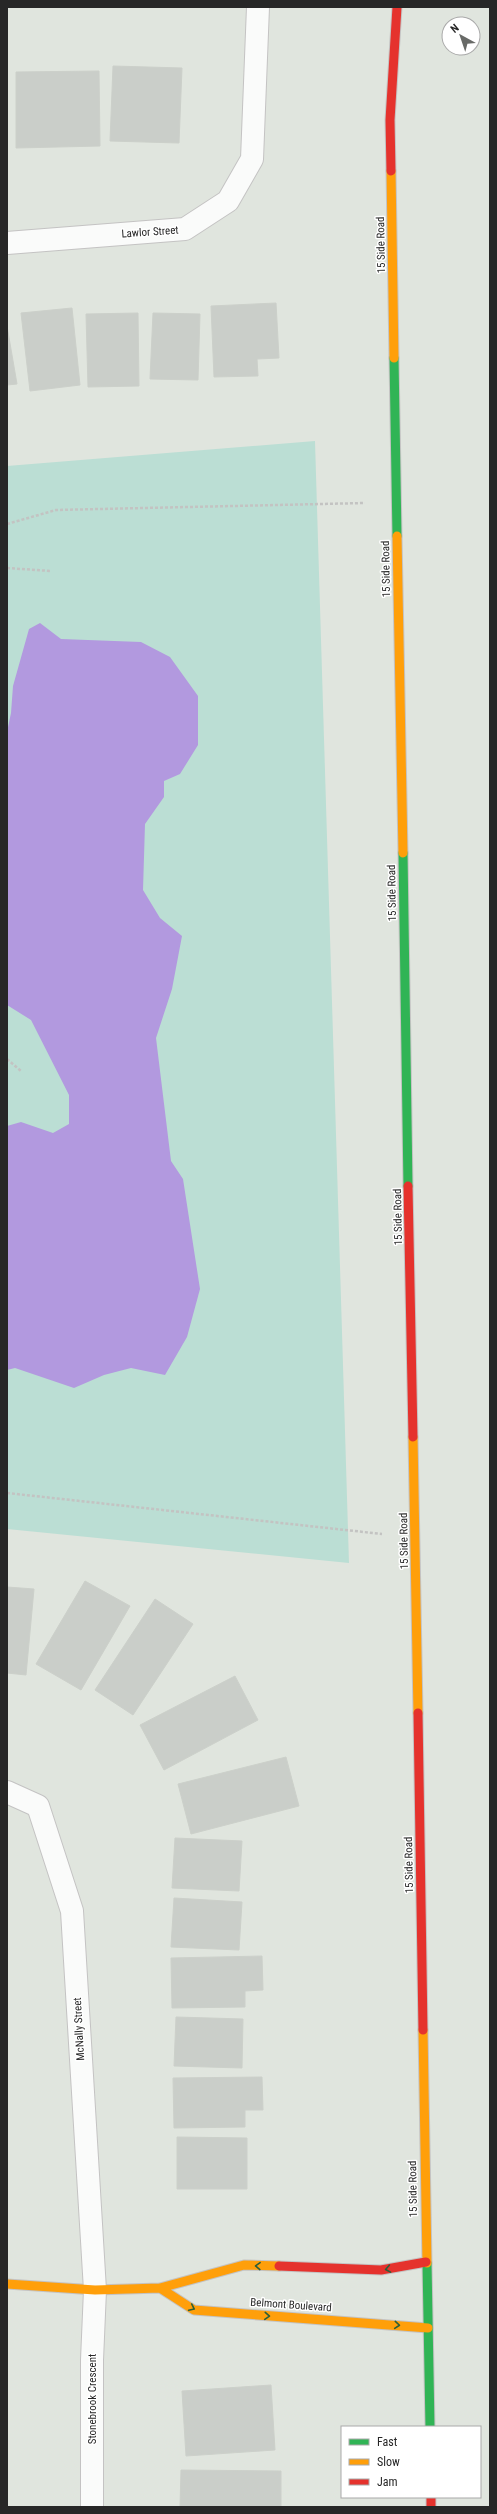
<svg xmlns="http://www.w3.org/2000/svg" width="497" height="2514" font-family="'Roboto Condensed',sans-serif">
<style>
.green{fill:#bbded4}
.water{fill:#b299df}
.building{fill:#cacec9;stroke:#ccd0ca}
.lines{fill:none;stroke-linecap:round;stroke-linejoin:round}
.street-casing{stroke:#c4c3c3;stroke-width:24}
.fast-casing{stroke:#c4c3c3;stroke-width:11}
.slow-casing{stroke:#c4c3c3;stroke-width:11}
.jam-casing{stroke:#c4c3c3;stroke-width:11}
.path{stroke:#c3c3c2;stroke-width:2.5;stroke-dasharray:3 2;stroke-linecap:butt}
.street{stroke:#fafbfa;stroke-width:22}
.fast{stroke:#30b455;stroke-width:9}
.slow{stroke:#ff9f0a;stroke-width:9}
.jam{stroke:#e5322d;stroke-width:9}
.oneway{stroke:#2b5f39}
.labels{text-anchor:middle;dominant-baseline:central;stroke-width:3;stroke-linejoin:round;paint-order:stroke}
.street-label{font-size:11px;fill:#272727;stroke:#fff}
</style>
<rect width="100%" height="100%" fill="#e0e5de"/>
<path class="green" d="M315,441l34,1122 -342,-34v-1063z"/>
<path class="water" d="M40,623l21,16 80,3 29,15 28,39v49l-18,29 -16,7v16l-19,27 -2,66 17,28 22,18 -10,53 -16,49 15,123 12,18 17,110 -13,48 -22,38 -34,-7 -27,7 -30,13 -59,-20 -8,2v-244l14,-4 32,11 16,-9v-29l-38,-75 -24,-15v-273l4,-19 2,-27 16,-57z"/>
<path class="building" d="M113,66l69,2 -3,75 -69,-2z
M99,71l1,75 -84,2v-76z
M276,303l3,55 -22,1 1,17 -44,1 -3,-71z
M72,308l8,77 -50,6 -9,-78z
M138,313l1,73 -51,1 -2,-73z
M153,313l47,1 -2,66 -48,-1z
M7,326l10,58 -10,1z
M85,1581l45,25 -49,84 -45,-26z
M7,1587l27,2 -8,86 -19,-2z
M155,1599l38,25 -60,91 -38,-25z
M235,1676l23,44 -94,50 -24,-45z
M286,1757l13,49 -108,28 -13,-50z
M175,1838l67,3 -3,50 -67,-3z
M174,1898l68,4 -3,48 -68,-3z
M262,1956l1,34 -18,1v16l-73,1 -1,-50z
M176,2017l67,2 -1,49 -68,-2z
M262,2077l1,33h-18v17l-71,1 -1,-50z
M177,2137l70,1v51h-70z
M271,2385l4,65 -89,6 -4,-65z
M181,2470l100,1v36h-101z"/>
<g class="lines">
<defs>
<path id="street" d="M7,243l178,-14 43,-28 24,-42 6,-152
M7,1792l31,14 34,105 23,379 -3,70v147"/>
<path id="fast" d="M394,358l3,178
M403,853l5,333
M427,2263l3,164"/>
<path id="slow" d="M391,171l3,187
M397,536l6,317
M413,1437l5,276
M423,2030l4,233
M7,2284l88,6 65,-2 84,-23 35,1
M160,2288l34,22 234,18"/>
<path id="jam" d="M391,171l-1,-51 7,-113
M408,1186l5,251
M418,1713l5,317
M279,2266l102,4 45,-8
M431,2497v10"/>
</defs>
<use href="#street" class="street-casing"/>
<use href="#fast" class="fast-casing"/>
<use href="#slow" class="slow-casing"/>
<use href="#jam" class="jam-casing"/>
<path class="path" d="M7,524l49,-14 309,-7
M7,568l44,3
M7,1059l14,12
M7,1493l375,41"/>
<use href="#street" class="street"/>
<use href="#fast" class="fast"/>
<use href="#slow" class="slow"/>
<use href="#jam" class="jam"/>
</g>
<defs><path id="oneway-chevron" d="M-2-3.5L2.5 0L-2 3.5" fill="none" stroke-width="1.6" stroke-linecap="round" stroke-linejoin="round"/></defs>
<g class="oneway">
<use href="#oneway-chevron" transform="translate(258 2266) rotate(-178)"/>
<use href="#oneway-chevron" transform="translate(388 2269) rotate(170)"/>
<use href="#oneway-chevron" transform="translate(192 2308) rotate(25)"/>
<use href="#oneway-chevron" transform="translate(267 2316) rotate(4)"/>
<use href="#oneway-chevron" transform="translate(397 2325) rotate(5)"/>
</g>
<g class="labels">
<g class="street-label">
<text transform="translate(150 232) rotate(-4)">Lawlor Street</text>
<text transform="translate(381 245) rotate(-91)">15 Side Road</text>
<text transform="translate(386 569) rotate(-91)">15 Side Road</text>
<text transform="translate(392 893) rotate(-91)">15 Side Road</text>
<text transform="translate(398 1217) rotate(-91)">15 Side Road</text>
<text transform="translate(404 1541) rotate(-91)">15 Side Road</text>
<text transform="translate(409 1865) rotate(-91)">15 Side Road</text>
<text transform="translate(79 2029) rotate(-93)">McNally Street</text>
<text transform="translate(413 2189) rotate(-91)">15 Side Road</text>
<text transform="translate(291 2305) rotate(4)">Belmont Boulevard</text>
<text transform="translate(92 2399) rotate(-90)">Stonebrook Crescent</text>
</g>
</g>
<rect width="497" height="2514" fill="none" stroke="#272727" stroke-width="16"/>
<rect x="341" y="2426" width="140" height="72" fill="#ffffff" stroke="#a9a9a9"/>
<rect x="349" y="2439" width="20" height="6" fill="#30b455" stroke="#a9a9a9"/>
<text x="377" y="2446" font-size="12" fill="#272727">Fast</text>
<rect x="349" y="2459" width="20" height="6" fill="#ff9f0a" stroke="#a9a9a9"/>
<text x="377" y="2466" font-size="12" fill="#272727">Slow</text>
<rect x="349" y="2479" width="20" height="6" fill="#e5322d" stroke="#a9a9a9"/>
<text x="377" y="2486" font-size="12" fill="#272727">Jam</text>
<g transform="translate(461 36) rotate(320)"><circle r="19" fill="#ffffff" stroke="#a9a9a9"/>
<path d="M0-3L7 15L0 10L-7 15Z" fill="#686a67"/>
<text y="-6" font-size="11" font-weight="bold" text-anchor="middle" fill="#272727">N</text>
</g>
</svg>
